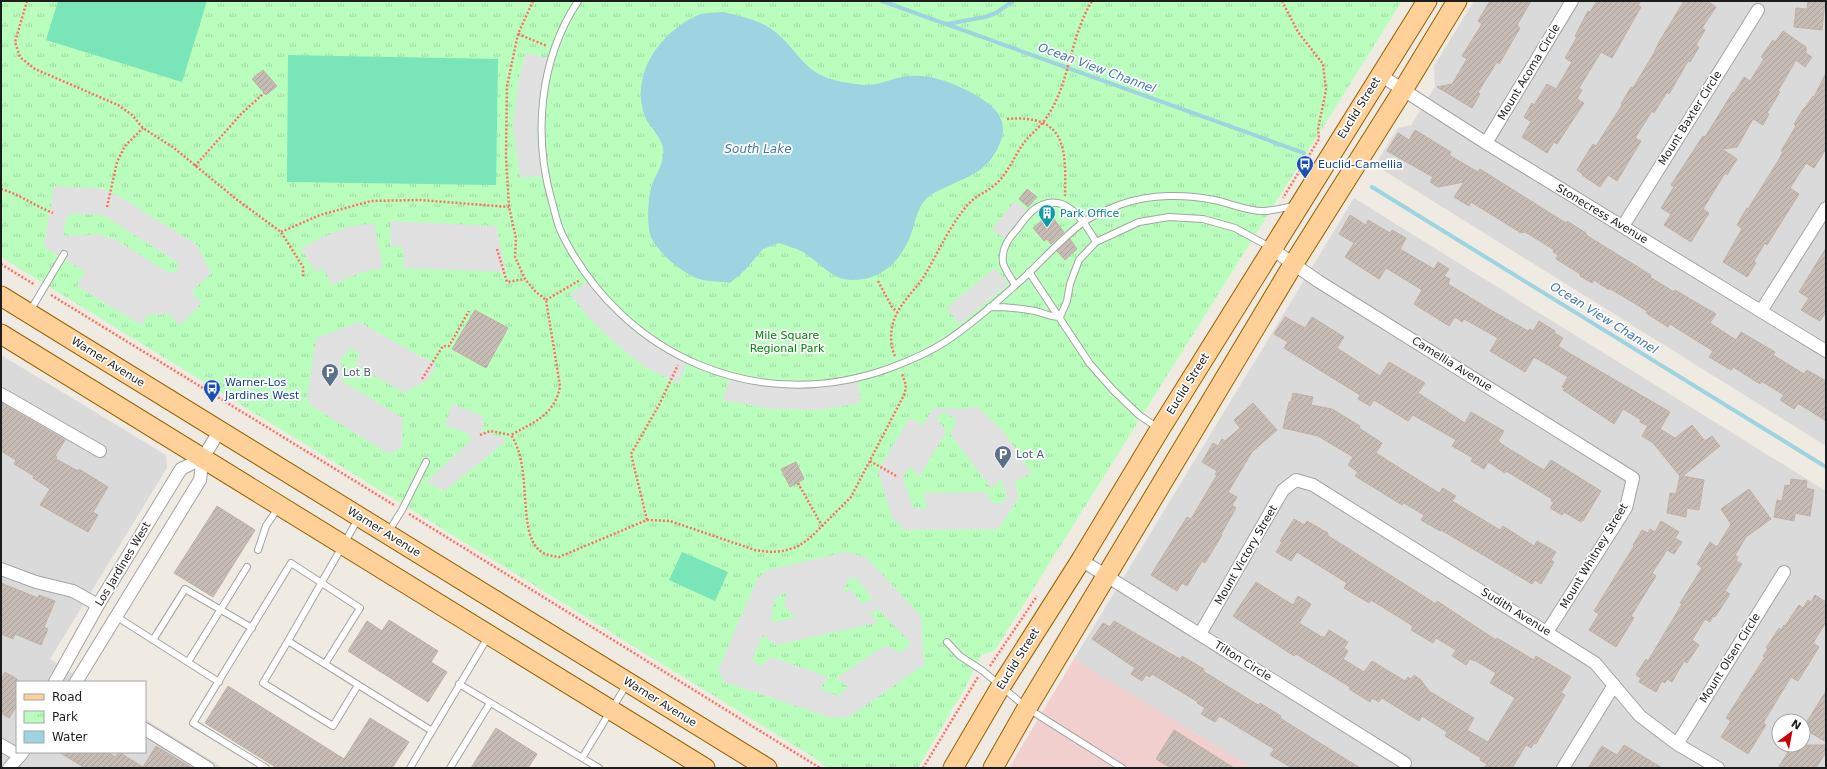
<svg xmlns="http://www.w3.org/2000/svg" width="1827" height="769" font-family="'DejaVu Sans',sans-serif">
  <style>
    .residential { fill: #dbdada; fill-rule: evenodd }
    .commercial { fill: #f2d0cf }
    .park { fill: url(#park-tufts) }
    .pitch { fill: #79e5b9 }
    .parking { fill: #e1e1e1; fill-rule: evenodd }
    .water { fill: #9ed3e1 }
    .lines { fill: none; stroke-linecap: round; stroke-linejoin: round }
    .stream { stroke: #9ed3e1; stroke-width: 4 }
    .building { fill: url(#building-hatch); stroke: #c2b0a3 }
    .service-casing { stroke: #a4a4a4; stroke-width: 8 }
    .minor-casing { stroke: #a4a4a4; stroke-width: 14 }
    .primary-casing { stroke: #966100; stroke-width: 21 }
    .path { stroke: #ff7063; stroke-width: 2.5; stroke-dasharray: 2 2; stroke-linecap: butt }
    .service { stroke: #fff; stroke-width: 6 }
    .minor { stroke: #fff; stroke-width: 12 }
    .primary { stroke: #ffd097; stroke-width: 19 }
    .labels { text-anchor: middle; dominant-baseline: central; stroke-width: 3.5; stroke-linejoin: round; paint-order: stroke }
    .street-label { font-size: 11px; fill: #1d1d1d; stroke: #fff }
    .transit-label { font-size: 11px; fill: #164399; stroke: #fff; text-anchor: start }
    .culture-label { font-size: 11px; fill: #0d838f; stroke: #fff; text-anchor: start }
    .park-label { font-size: 11px; fill: #02840a; stroke: #fff }
    .service-label { font-size: 11px; fill: #4e5e75; stroke: #fff; text-anchor: start }
    .water-label { font-size: 12px; font-style: italic; fill: #4079ac; stroke: #fff }
  </style>
  <defs>
    <pattern id="park-tufts" width="24" height="20" patternUnits="userSpaceOnUse"><rect width="24" height="20" fill="#bafebe"/><path d="M3 7l-1-3M5 7V3M7 7l1-3M15 17l-1-3M17 17v-4M19 17l1-3" fill="none" stroke="#9fd9a3"/></pattern>
    <pattern id="building-hatch" width="6" height="6" patternUnits="userSpaceOnUse"><rect width="6" height="6" fill="#c7bcb5"/><path d="M-1 1l2-2M0 6l6-6M5 7l2-2" fill="none" stroke="#aaa19b"/></pattern>
  </defs>
  <rect width="100%" height="100%" fill="#efeae2"/>
  <path class="residential" d="M1474 1H1826V446L1375 165 1398 128 1411 125 1435 87 1434 66Z
    M1354 198 1826 491V768H1252L1074 659ZM1779 721H1803V745H1779Z
    M1 355 166 455 167 468 50 659 86 682H17V752H145V719L223 768H1Z"/>
  <path class="commercial" d="M1074 659 1252 768H1009Z"/>
  <path class="park" d="M1 1H1402L995 650 981 655 965 688 918 768H828L810 755 1 257Z"/>
  <path class="pitch" d="M58 1H207L182 82 46 40Z
    M288 55 498 59 496 185 287 182Z
    M682 552 728 572 715 601 669 580Z"/>
  <path class="parking" d="M526 53 548 58 539 97 537 130 541 176 520 178 513 128 518 83Z
    M54 186 100 188 117 195 197 245 211 273 191 292 202 303 180 325 169 314 148 315 141 325 77 286 85 272 44 247ZM74 214 103 215 177 262 179 267 175 272 169 273 116 240 98 234 64 236 63 234 66 219 69 215Z
    M1015 201 1027 211 1004 238 992 229Z
    M390 221 496 226 506 272 404 268 403 247H391Z
    M374 223 383 268 362 272 332 285 323 268 316 272 301 249 320 238 347 227Z
    M995 268 1008 284 960 324 946 308Z
    M587 282 609 308 636 333 664 352 687 364 678 384 642 365 616 344 589 318 570 294Z
    M359 322 436 365 428 380 404 393 355 364 360 354 350 348 341 359 342 381 403 418 402 447 389 454 310 405 307 397 316 338Z
    M729 379 768 386 823 387 858 382 861 403 819 410 771 409 723 400Z
    M452 404 484 416 482 431 504 438V443L444 491 426 482 471 440 469 434 445 425Z
    M977 406 1004 432 1032 474 1015 481 1019 498 998 529 905 530 892 518 878 471 909 418 923 425 933 408 962 409ZM944 412 957 420 950 434 992 489 1001 479 1007 497 1002 503H992L986 492 923 493 927 508H913L903 477 910 466 919 477 946 432 936 417Z
    M844 552 866 557 921 616 924 665 849 717 831 718 724 682 718 670 757 579 768 570ZM856 578 873 599 862 604 851 590 843 592 848 579ZM787 593 784 605 795 618 772 622V607L779 595ZM878 609 911 643 900 653 886 645 836 678 848 687 838 696 820 689 828 677 771 657 761 666 752 660 763 635 775 645 877 623 870 613Z"/>
  <path class="water" d="M723 12C740 16 760 20 774 31 799 50 802 73 838 81 848 83 861 85 870 85 883 84 895 77 908 76 930 74 952 82 972 93 982 99 993 105 999 115 1004 124 1004 134 1000 143 988 173 968 176 942 189 938 191 932 193 928 197 917 207 916 220 911 234 904 254 889 273 868 278 834 286 828 268 803 252 796 248 787 246 779 243L763 249 745 270 730 283C719 281 703 282 694 277 678 269 661 255 652 239 646 228 648 200 651 188 655 174 665 165 663 148 661 136 648 126 644 114 631 73 660 33 696 16 703 12 715 13 723 12Z"/>
  <g class="lines">
    <path class="stream" d="M882 1 1304 153
      M947 24 985 17 996 13 1013 1
      M1372 187 1826 467"/>
  </g>
  <path class="building" d="M1490 1H1531L1517 25 1520 28 1499 64 1497 62 1478 92 1480 94 1472 108 1437 87 1452 84 1467 59 1462 56 1482 24 1478 21Z
    M1597 1H1641L1638 5 1641 7 1612 58 1601 52 1579 88 1582 90 1577 99 1584 103 1557 144 1554 142 1547 153 1522 137 1531 122 1524 117 1532 103 1534 105 1547 84 1556 89 1572 62 1565 58 1577 37 1575 36 1588 11 1590 12Z
    M1684 1H1707L1716 7 1702 28 1705 30 1696 45 1699 47 1690 62 1688 61 1669 94 1667 92 1654 113 1652 111 1635 138 1641 141 1617 181 1608 175 1600 187 1582 175 1583 174 1577 170 1593 144 1596 146 1622 105 1621 104 1631 87 1633 88 1654 53 1659 42Z
    M1808 1H1825L1822 30 1794 27 1796 8 1807 9Z
    M1783 31 1806 47V53L1812 57 1805 67 1796 60 1778 91 1780 92 1767 113 1769 114 1763 125 1753 119 1737 147 1722 149 1737 159 1727 175 1725 173 1703 209 1709 213 1691 242 1664 225 1671 214 1661 208 1674 187 1671 185 1703 136 1705 137 1733 92 1734 93 1744 77 1750 81 1764 59 1761 57 1773 40 1775 42Z
    M263 70 277 86 266 95 252 79Z
    M1826 73V149L1814 168 1806 163 1790 188 1799 194 1767 245 1765 243 1754 261 1756 263 1747 277 1723 262 1742 229 1737 225 1747 208 1748 209 1778 161 1783 152 1781 151 1796 126 1794 124 1804 108H1805L1813 96 1814 97Z
    M1415 130 1451 152 1449 155 1478 172 1480 169 1566 223 1567 221 1586 233V235L1651 275 1650 277 1674 292 1675 290 1716 314 1710 323 1736 340 1741 332 1775 352 1773 355 1804 374 1807 370 1826 381V421L1799 404H1798L1794 409 1780 400 1784 395 1761 381 1760 384 1733 367 1731 370 1709 357 1713 351 1670 324 1668 327 1646 313 1647 311 1609 288V290L1594 280 1592 283 1580 276V274L1556 259 1558 255 1553 252 1554 250 1551 248 1525 232 1521 233 1471 202 1469 206 1454 197 1464 182 1438 187 1430 182 1433 177 1387 151 1398 133 1409 140Z
    M1027 189 1037 197 1028 207 1019 199Z
    M1050 214 1064 232 1051 244 1047 239 1044 241 1033 228Z
    M1350 215 1366 225 1368 220 1390 233 1392 230 1406 238 1400 249 1434 269 1438 262 1449 269 1444 276 1450 279 1448 284 1489 309 1528 331 1530 329 1533 331 1539 321 1555 331 1554 333 1563 338 1558 346 1569 353 1670 412 1660 429 1675 438 1692 425 1705 441 1712 436 1720 446 1683 476 1704 480 1699 510 1687 508 1686 517 1667 513 1670 493 1676 494 1680 476 1653 443 1642 436 1648 426 1640 422 1641 420 1623 409 1614 424 1563 390 1565 389 1562 387 1568 377 1534 357 1525 372 1490 351 1498 338 1464 319 1462 322 1455 317 1449 326 1414 304 1422 290 1386 268 1379 279 1345 257 1354 243 1339 234Z
    M1070 239 1077 249 1065 260 1057 251Z
    M1826 248V312L1820 321 1801 310 1809 298 1799 292Z
    M475 310 508 328 486 368 452 349Z
    M1285 317 1305 328 1312 317 1344 337 1337 348 1380 376 1389 362 1425 383 1418 393 1465 423 1471 412 1504 431 1498 441 1506 447 1544 470 1551 460 1601 491 1583 521 1582 520 1581 522 1564 512 1562 515 1550 508 1554 502 1551 501 1552 499 1506 471 1505 473 1488 462 1484 469 1471 461 1473 458 1452 446 1456 440 1413 415 1408 421 1374 400 1370 406 1358 399 1360 395 1284 348 1288 342 1274 334Z
    M1293 393 1313 397 1311 405 1332 409 1360 426 1359 428 1382 443 1376 453 1439 493 1443 488 1456 496 1452 501 1500 530 1503 526 1534 546 1537 541 1556 552 1551 560 1554 562 1541 584 1535 580 1532 584 1441 530 1440 531 1421 520 1424 515 1404 503 1402 505 1355 476 1358 472 1348 465 1353 457 1318 436 1283 428 1289 402H1291Z
    M1 403 65 440 55 456 57 457 56 459 78 471 79 469 108 487 93 512 98 515 88 532 40 505 50 489 33 478 34 476 14 464 16 460 1 451Z
    M1253 403 1277 430 1252 452 1228 492 1237 497 1232 505 1236 508 1221 534 1222 535 1205 563 1202 561 1187 586 1182 583 1177 591 1151 575 1187 517 1191 519 1217 475 1215 474 1217 471 1202 462 1213 443 1218 446 1222 439 1225 441 1240 428 1234 420Z
    M796 462 804 479 790 487 781 469Z
    M1791 479 1807 481 1806 488 1814 490 1810 516 1795 513 1794 521 1774 517 1777 500 1782 501 1785 485 1790 486Z
    M1749 489 1771 519 1746 537 1735 555 1738 557 1736 561 1742 564 1725 591 1730 594 1715 617 1713 616 1710 622 1705 619 1692 640 1699 645 1687 663 1684 661 1672 682 1667 679 1665 683 1662 681 1656 692 1639 682 1641 678 1636 675 1646 659 1648 661 1682 604 1680 603 1702 568 1697 564 1710 542 1717 547 1731 524 1721 509Z
    M217 506 255 530 213 597 174 573Z
    M1294 519 1304 525 1307 521 1328 533 1327 535 1436 604 1437 601 1496 640 1497 638 1534 660 1536 656 1571 677 1561 693 1565 695 1536 744 1534 743 1531 748 1526 745 1512 768H1484L1487 764 1480 760 1481 758 1445 736 1447 732 1422 716 1419 721 1382 698 1379 702 1372 698 1370 702 1349 689 1350 687 1296 654 1294 656 1233 616 1256 582 1293 605 1298 596 1311 604 1299 623 1322 637H1325L1329 630 1348 642 1344 648 1348 651 1343 659 1364 672 1372 661 1405 681 1408 677 1411 679 1414 675 1421 680 1429 691 1474 718 1467 730 1488 742 1515 698 1490 683 1496 673 1474 660V661L1470 659 1466 665 1452 656 1456 650 1436 638 1433 643 1411 630 1413 626 1371 600 1369 603 1344 588 1347 583 1297 552 1291 561 1276 552 1282 542 1280 541Z
    M1661 521 1679 532 1675 538 1682 542 1674 554 1667 550 1652 573 1656 576 1631 616 1634 618 1616 647 1589 630 1599 614 1594 611 1634 546 1633 545 1642 530 1648 533 1650 529 1655 532Z
    M1 583 38 598 39 595 55 601 44 627 48 629 41 645 15 634 13 639 1 634Z
    M1815 595 1826 602V622L1813 643 1819 647 1798 681 1791 677 1763 723 1766 725 1748 754 1721 737 1731 721 1726 718 1765 657 1763 656 1768 649 1766 648 1779 628 1781 630 1784 625 1785 626 1799 605 1803 608 1808 600 1811 602Z
    M389 620 438 651 431 662 447 672 428 702 348 651 367 621 382 631Z
    M1114 621 1180 659 1182 656 1204 669 1203 671 1258 705 1260 703 1281 716 1280 718 1360 768H1292L1270 755 1274 749 1223 718 1219 716 1215 722 1201 714 1205 708 1197 703 1198 702 1152 674 1150 677 1146 675 1142 681 1131 674 1135 668 1092 639 1103 623 1110 627Z
    M5 672 17 679V706L9 718 1 713V679Z
    M228 686 344 759 370 718 409 742 392 768H277L205 723Z
    M1826 691V742L1803 728Z
    M496 728 537 754 528 768H471Z
    M1174 730 1234 768H1171L1156 759Z
    M1624 745 1641 755 1662 768H1588L1602 746 1617 755Z
    M1796 745H1826V752L1816 768H1778L1788 752 1791 754Z
    M156 746 192 768H85L59 752H108L115 757 119 752 143 767Z"/>
  <g class="lines">
    <g class="service-casing">
      <path id="service" d="M578 1C539 60 533 136 552 202 555 212 557 224 562 234 623 357 759 416 890 368 909 361 928 353 945 342 975 322 1004 296 1030 272 1047 255 1063 238 1082 223 1093 215 1109 209 1122 204 1151 194 1185 194 1214 200 1230 203 1246 211 1263 211 1273 211 1285 207 1295 206
        M1029 272 1090 364 1114 391 1139 415 1158 428
        M1015 285C1012 279 1005 270 1003 263 1001 248 1009 238 1018 228 1022 222 1027 216 1032 211 1062 188 1082 217 1096 242
        M990 307C1005 307 1020 308 1035 311 1044 313 1050 317 1060 317L1067 301 1070 284 1079 260 1096 242 1139 222 1169 217 1203 219 1235 228 1270 247
        M30 311 64 254
        M358 519 288 641 432 731
        M389 531 402 510 426 462
        M258 550 266 526 278 508
        M117 617 219 682
        M153 640 185 589 252 628
        M288 641 263 683 333 726 358 685
        M947 642 960 656 983 671 1027 708 1122 768
        M188 662 247 567
        M459 684 599 768
        M582 758 627 684
        M266 768 193 723 291 563 360 608 325 664
        M410 768 488 637
        M450 768 490 703"/>
    </g>
    <g class="minor-casing">
      <path id="minor" d="M1380 75 1486 143 1826 351
        M1486 143 1572 1
        M1623 226 1758 10
        M1272 249 1318 281 1633 478 1626 508 1547 632
        M1761 311 1826 208
        M1 394 100 451
        M1081 560 1405 763
        M1 569 36 582 73 591 98 605
        M1200 634 1283 490 1296 480 1313 485 1595 663 1640 716 1677 744 1718 768
        M55 682 98 605 181 469 203 458
        M76 682 200 480 203 458 220 430
        M145 729 208 768
        M1677 744 1784 572
        M1 745 20 756
        M9 768 23 752
        M1563 768 1614 685"/>
    </g>
    <g class="primary-casing">
      <path id="primary" d="M1 296 767 768
        M1 334 705 768
        M953 768 1001 686 1081 560 1160 429 1427 1
        M993 768 1027 708 1294 263 1403 90 1457 1"/>
    </g>
    <path class="path" d="M27 1 15 42 20 57 35 69 118 105 132 115 143 128 174 148 236 199 281 232 303 267V278
      M533 1 518 34 507 86 506 157 509 207 516 238 515 257 525 279 535 291 546 300 560 386C555 415 534 422 511 435 533 467 517 530 539 550 545 555 552 556 559 557L647 520 670 521 755 550 770 552 783 551 797 547 810 538 851 497 905 393 906 385 902 374
      M1282 1 1298 32 1323 64 1326 90 1318 129 1319 139 1283 198
      M518 34 547 46
      M1007 119C1067 114 1066 149 1065 196
      M195 166 241 114 264 93
      M1 189C21 195 35 206 53 213
      M107 207 117 162 125 146 143 128
      M281 232 320 215 371 201 420 200 509 207
      M497 249 507 282 525 279
      M1 264 35 285
      M878 281 892 307 897 312
      M51 295 394 505
      M546 300 580 280
      M895 356C890 346 890 331 894 320 899 305 913 292 923 278 937 255 948 229 965 208 975 195 986 193 996 184 1010 171 1015 153 1027 139 1032 133 1039 128 1044 121 1070 87 1069 38 1092 1
      M422 379 443 346H449L469 311
      M480 435 490 431 511 435
      M870 461 898 477
      M798 483 822 526
      M409 514 820 768
      M647 520 631 454 659 405 678 365
      M990 666 1037 596
      M923 768 978 677"/>
    <use href="#service" class="service"/>
    <use href="#minor" class="minor"/>
    <use href="#primary" class="primary"/>
  </g>
  <defs>
    <g id="bus-pin" transform="scale(0.9)"><path d="M0 17L-7.5 6A9.5 9.5 0 1 1 7.5 6Z" fill="#1a4fb4" stroke="#fff"/><path d="M-5-6H5V4H4V6H2V4H-2V6H-4V4H-5ZM-3.5-4V0h7V-4ZM-3.5 1.2v1.5H-2V1.2ZM2 1.2v1.5H3.5V1.2Z" fill="#fff"/></g>
    <g id="building-pin" transform="scale(0.9)"><path d="M0 17L-7.5 6A9.5 9.5 0 1 1 7.5 6Z" fill="#0f9aa8" stroke="#fff"/><path d="M-4-6H4V6H1V3H-1V6H-4ZM-2.5-4.3h1.7v1.8h-1.7ZM.8-4.3h1.7v1.8H.8ZM-2.5-1h1.7V.8h-1.7ZM.8-1h1.7V.8H.8Z" fill="#fff"/></g>
    <g id="parking-pin" transform="scale(0.9)"><path d="M0 17L-7.5 6A9.5 9.5 0 1 1 7.5 6Z" fill="#5c6f8a" stroke="#fff"/><path d="M-3.5-5.5H1a3.5 3.5 0 0 1 0 7H-1V5.5H-3.5ZM-1-3.4V-.6H.8a1.4 1.4 0 0 0 0-2.8Z" fill="#fff"/></g>
  </defs>
  <g fill-rule="evenodd">
    <use href="#bus-pin" x="1305" y="164"/>
    <use href="#building-pin" x="1047" y="213"/>
    <use href="#parking-pin" x="330" y="372"/>
    <use href="#bus-pin" x="212" y="388"/>
    <use href="#parking-pin" x="1003" y="454"/>
  </g>
  <g class="labels">
    <g class="street-label">
      <text transform="translate(1529 72) rotate(-59)">Mount Acoma Circle</text>
      <text transform="translate(1359 108) rotate(-58)">Euclid Street</text>
      <text transform="translate(1690 118) rotate(-58)">Mount Baxter Circle</text>
      <text transform="translate(1602 214) rotate(31)">Stonecress Avenue</text>
      <text transform="translate(108 362) rotate(32)">Warner Avenue</text>
      <text transform="translate(1452 364) rotate(32)">Camellia Avenue</text>
      <text transform="translate(1188 384) rotate(-58)">Euclid Street</text>
      <text transform="translate(384 532) rotate(32)">Warner Avenue</text>
      <text transform="translate(1246 555) rotate(-60)">Mount Victory Street</text>
      <text transform="translate(1594 556) rotate(-59)">Mount Whitney Street</text>
      <text transform="translate(123 564) rotate(-59)">Los Jardines West</text>
      <text transform="translate(1516 612) rotate(32)">Sudith Avenue</text>
      <text transform="translate(1730 658) rotate(-58)">Mount Olsen Circle</text>
      <text transform="translate(1018 659) rotate(-58)">Euclid Street</text>
      <text transform="translate(1243 661) rotate(32)">Tilton Circle</text>
      <text transform="translate(660 702) rotate(32)">Warner Avenue</text>
    </g>
    <g class="transit-label">
      <text x="1318" y="164">Euclid-Camellia</text>
      <text x="225" y="382">Warner-Los<tspan x="225" dy="13">Jardines West</tspan></text>
    </g>
    <g class="culture-label">
      <text x="1060" y="213">Park Office</text>
    </g>
    <g class="park-label">
      <text x="787" y="335">Mile Square<tspan x="787" dy="13">Regional Park</tspan></text>
    </g>
    <g class="service-label">
      <text x="343" y="372">Lot B</text>
      <text x="1016" y="454">Lot A</text>
    </g>
    <g class="water-label">
      <text transform="translate(1097 68) rotate(20)">Ocean View Channel</text>
      <text x="758" y="149">South Lake</text>
      <text transform="translate(1604 318) rotate(32)">Ocean View Channel</text>
    </g>
  </g>
  <rect width="1827" height="769" fill="none" stroke="#1d1d1d" stroke-width="4"/>
  <rect x="16" y="681" width="130" height="72" fill="#ffffff" stroke="#a5a5a5"/>
  <rect x="24" y="694" width="20" height="6" fill="#ffd097" stroke="#a5a5a5"/>
  <text x="52" y="701" font-size="12" fill="#1d1d1d">Road</text>
  <rect x="24" y="711" width="20" height="12" fill="url(#park-tufts)" stroke="#a5a5a5"/>
  <text x="52" y="721" font-size="12" fill="#1d1d1d">Park</text>
  <rect x="24" y="731" width="20" height="12" fill="#9ed3e1" stroke="#a5a5a5"/>
  <text x="52" y="741" font-size="12" fill="#1d1d1d">Water</text>
  <g transform="translate(1791 733) rotate(32)"><circle r="19" fill="#ffffff" stroke="#a5a5a5"/>
  <path d="M0-3L7 15L0 10L-7 15Z" fill="#ca0005"/>
  <text y="-6" font-size="11" font-weight="bold" text-anchor="middle" fill="#1d1d1d">N</text>
  </g>
</svg>
